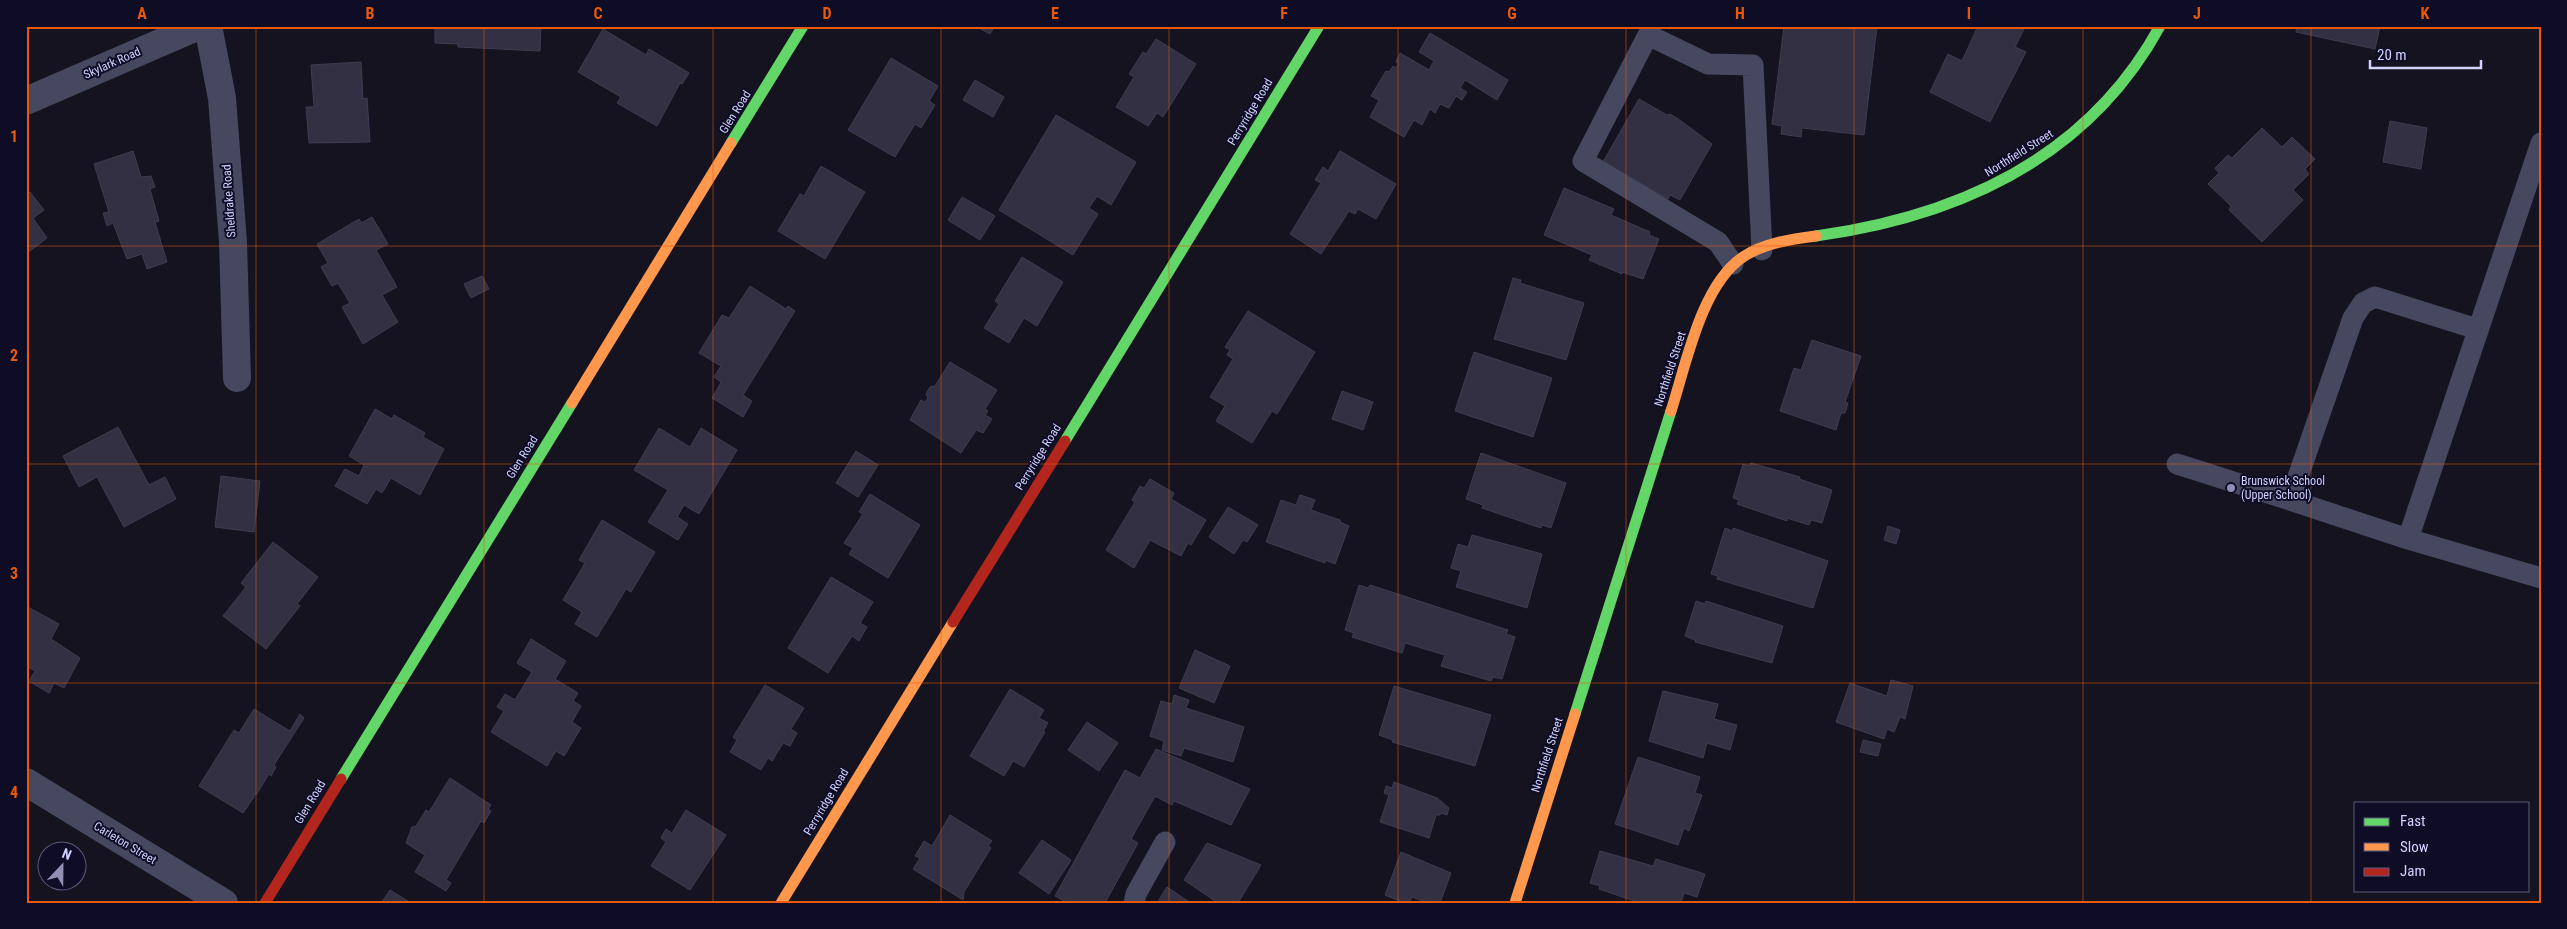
<svg xmlns="http://www.w3.org/2000/svg" width="2567" height="929" font-family="'Roboto Condensed',sans-serif">
  <style>
    .building { fill: #323042; stroke: #3f3c54 }
    .lines { fill: none; stroke-linecap: round; stroke-linejoin: round }
    .lane { stroke: #464860; stroke-width: 21 }
    .street { stroke: #464860; stroke-width: 28 }
    .fast { stroke: #63d668; stroke-width: 11 }
    .slow { stroke: #ff974d; stroke-width: 11 }
    .jam { stroke: #b3261e; stroke-width: 11 }
    .grid { fill: none; stroke: #e8590c; stroke-width: 1; stroke-opacity: 0.55 }
    .poi-dot { fill: #908eb1; stroke: #0f0d25; stroke-width: 2 }
    .labels { text-anchor: middle; dominant-baseline: central; stroke-width: 4; stroke-linejoin: round; paint-order: stroke }
    .street-label { font-size: 12px; fill: #d2d1ff; stroke: #0f0d25 }
    .poi-label { font-size: 12px; fill: #d2d1ff; stroke: #0f0d25; text-anchor: start }
    .neatline { fill: none; stroke: #e8590c; stroke-width: 2 }
    .grid-label { font-size: 16px; text-anchor: middle; font-weight: bold; fill: #e8590c }
  </style>
  <rect width="100%" height="100%" fill="#14131f"/>
  <path class="building" d="M435 26H541L540 51 458 47V44L435 43Z
    M975 26H995L990 34Z
    M1784 26H1877L1864 135 1802 128 1801 137 1781 134 1782 126 1772 124Z
    M1978 26H2018L2024 29 2015 47 2026 52 1990 122 1930 92 1948 54 1962 61Z
    M2297 26H2380L2375 49 2296 32Z
    M603 29 646 55 649 49 689 73 682 84 680 83 657 126 617 103 621 97 578 72Z
    M1430 33 1508 80 1497 100 1465 80 1460 88 1467 92 1462 100 1456 96 1449 108 1440 104 1435 113 1430 109 1422 125 1414 120 1404 137 1370 117 1379 100 1371 96 1386 71 1389 72 1393 66 1395 68 1399 63 1396 62 1400 53 1429 70 1434 61 1419 52Z
    M1156 39 1196 64 1163 117 1157 113 1148 126 1116 107 1134 77 1129 74 1143 52 1146 54Z
    M891 58 938 86 929 101 935 105 921 128 915 124 895 157 848 130Z
    M361 62 363 99 367 98 370 142 309 143 306 107H314L311 65Z
    M975 80 1004 97 993 117 963 100Z
    M1639 99 1667 115 1670 114 1677 118 1712 144 1680 200 1670 195 1668 199 1603 162Z
    M1056 115 1136 162 1111 205 1097 196 1089 208 1098 214 1073 255 999 210Z
    M2390 121 2427 128 2421 169 2383 162Z
    M2262 128 2282 147 2292 137 2315 159 2305 169 2309 174 2293 190 2303 200 2262 242 2229 210 2231 206 2208 184 2219 173 2215 168 2228 155 2232 158Z
    M133 151 141 177 151 176 155 187 150 189 159 221 155 222 167 262 147 269 142 254 127 259 113 223 107 226 103 213 109 212 94 164Z
    M1340 151 1396 184 1376 219 1358 209 1355 214 1349 211 1321 254 1290 234 1321 183 1315 180 1323 167 1328 171Z
    M821 166 865 192 825 259 778 231 800 194 804 196Z
    M1564 188 1614 209 1611 215 1650 232 1649 235 1659 239 1643 279 1622 272V274L1589 260 1592 255 1544 235Z
    M30 192 44 210 33 218 47 238 26 254V195Z
    M962 197 995 216 980 240 948 220Z
    M372 217 388 244 376 250 397 287 382 295 398 322 363 344 342 307 350 303 338 283 332 286 321 267 328 263 317 244 359 219 361 223Z
    M1022 257 1063 282 1037 326 1024 318 1009 343 984 328 999 304 995 301Z
    M482 276 489 289 471 298 464 284Z
    M1513 278 1521 280 1520 283 1584 303 1566 360 1494 339Z
    M750 286 786 309 788 306 795 311 743 395 752 401 743 417 712 398 721 382 714 377 721 366 699 353 722 315 729 318Z
    M1248 311 1315 352 1277 414 1272 411 1252 443 1216 421 1225 406 1210 397 1233 359 1227 355 1230 350 1225 347Z
    M1812 340 1861 356 1845 402 1848 403 1845 413H1841L1836 430 1780 411 1794 368 1801 370Z
    M1474 352 1552 378 1533 437 1455 411Z
    M950 362 997 390 985 409 988 411 985 415 992 419 983 433 976 430 961 453 910 420 921 400 925 402 928 398 926 394 930 387 935 386Z
    M1342 391 1373 402 1363 430 1332 419Z
    M375 409 392 419 394 415 425 433 423 437 444 449 420 495 391 478 382 493 376 489 367 504 335 486 345 469 359 476 364 465 349 456Z
    M118 427 149 485 165 477 176 499 124 527 97 477 79 487 63 456Z
    M659 428 690 447 701 428 737 450 699 514 684 505 677 517 688 524 678 540 648 522 668 490 634 470Z
    M856 451 878 465 858 497 836 483Z
    M1481 453 1566 483 1551 528 1542 525 1541 528 1482 508 1483 505 1466 499Z
    M1751 463 1800 477 1799 479 1832 490 1822 523 1811 520 1809 525 1787 518V521L1737 504 1739 500 1733 498 1743 464 1749 466Z
    M221 476 260 481 254 532 215 527Z
    M1150 479 1174 493 1171 499 1206 520 1191 545 1188 543 1181 556 1150 540 1134 568 1106 550 1135 502 1132 500 1140 486 1144 488Z
    M870 494 920 525 888 578 849 554 853 548 844 543 863 514 859 512Z
    M1300 495 1315 500 1311 510 1340 520V522L1349 526 1335 564 1325 560V563L1266 542 1281 500 1296 505Z
    M1228 507 1258 525 1247 542 1243 540 1234 554 1209 537Z
    M602 520 655 552 631 592 626 589 597 637 575 624 582 612 563 600 585 563 579 560Z
    M1888 526 1900 530 1896 544 1884 540Z
    M1725 528 1733 531V528L1828 561 1813 608 1717 579 1718 576 1711 574Z
    M1472 535 1542 554 1527 608 1456 587 1461 571 1451 568 1458 544 1468 547Z
    M273 542 318 577 297 604 300 606 266 649 223 616 246 587 241 583Z
    M831 577 873 602 860 623 867 627 859 641 852 636 828 673 788 648Z
    M1359 585 1368 588 1370 585 1508 630 1506 634 1515 637 1502 679 1493 677 1491 681 1441 666 1445 655 1405 643 1402 653 1352 637 1354 633 1345 630Z
    M1696 601 1705 604 1706 601 1783 626 1772 663 1695 642V640L1685 636Z
    M26 606 59 624 51 639 80 658 64 688 54 683 49 693 29 681 35 671 26 666Z
    M531 639 566 661 555 679 578 693 573 701 581 706 572 722 581 728 564 756 556 751 547 766 491 732 504 711 497 707 505 694 515 700 532 672 517 663Z
    M1195 650 1230 666 1214 703 1179 688Z
    M1891 680 1913 686 1905 719 1900 717 1894 732 1887 729 1884 739 1836 722 1850 683 1887 696Z
    M765 685 804 708 791 729 797 733 790 746 783 743 772 761 768 758 761 770 730 752 737 740 733 737Z
    M1394 686 1491 715 1475 766 1392 742 1393 740 1379 735Z
    M1010 689 1044 710 1039 718 1048 723 1043 731 1045 732 1024 767 1013 761 1004 776 970 756Z
    M1663 691 1718 704 1714 719 1737 725 1730 750 1707 743 1703 758 1649 741Z
    M1174 695 1189 700 1186 708 1244 727 1233 762 1184 748 1181 756 1162 750 1164 741 1150 736 1161 701 1172 704Z
    M254 709 290 731 300 714 304 718 274 765 276 767 271 776 269 774 256 795 254 793V797L243 813 199 786 234 730 239 733Z
    M1087 722 1118 743 1099 771 1068 750Z
    M1863 740 1881 744 1878 756 1860 752Z
    M1156 749 1250 789 1231 825 1174 801 1172 805 1155 796 1131 839 1138 843 1105 903H1068L1055 896 1125 770 1140 778Z
    M1638 757 1700 777 1695 793 1702 795 1689 831 1684 828 1678 845 1615 824Z
    M450 778 491 805 488 809 491 811 484 823 481 821 446 880 451 883 446 891 415 872 425 855 406 843 412 827 416 826 426 810 429 812Z
    M1394 782 1437 798 1449 808 1447 815 1441 813 1440 815H1436L1429 838 1380 822 1389 795 1384 793 1386 786 1392 788Z
    M686 810 726 835 690 890 651 866 666 842 661 838 666 829 672 833Z
    M950 815 992 841 988 846 991 848 964 892 963 900 913 869 920 858 915 856 924 841 932 846Z
    M1042 840 1071 860 1049 894 1019 873Z
    M1207 843 1261 865 1238 903H1218L1184 880Z
    M1600 851 1653 866 1656 859 1705 874 1697 897 1684 893 1681 903H1640L1599 889 1600 886 1590 883Z
    M1401 852 1451 873 1440 903 1431 901 1428 903 1412 897 1409 903H1405L1385 895Z
    M1167 887 1191 903H1157Z
    M390 890 411 903H381Z"/>
  <g class="lines">
    <path class="lane" d="M2541 143 2408 539 2541 578
      M1733 264 1718 242 1583 161 1648 35 1708 64 1753 65 1762 250
      M2177 464 2290 500 2353 318 2363 303 2375 297 2477 329
      M2290 500 2408 539
      M1134 903 1136 894 1165 842"/>
    <path class="street" d="M208 26 222 98 233 242 237 378
      M26 101 199 26
      M26 782 224 903"/>
    <path class="fast" d="M731 143 803 26
      M1816 236C1960 216 2088 158 2160 26
      M1065 441 1319 26
      M1575 714 1671 411
      M341 779 572 403"/>
    <path class="slow" d="M572 403 731 143
      M1671 411C1686 365 1701 285 1743 257 1764 243 1792 239 1816 236
      M781 903 953 622
      M1515 903 1575 714"/>
    <path class="jam" d="M953 622 1065 441
      M265 903 341 779"/>
  </g>
  <path class="grid" d="M256 26V903M484 26V903M713 26V903M941 26V903M1169 26V903M1398 26V903M1626 26V903M1854 26V903M2083 26V903M2311 26V903M26 246H2541M26 464H2541M26 683H2541"/>
  <circle class="poi-dot" cx="2231" cy="488" r="5"/>
  <g class="labels">
    <g class="street-label">
      <text transform="translate(112 63) rotate(-24)">Skylark Road</text>
      <text transform="translate(735 112) rotate(-58)">Glen Road</text>
      <text transform="translate(1250 112) rotate(-59)">Perryridge Road</text>
      <text transform="translate(2019 153) rotate(-32)">Northfield Street</text>
      <text transform="translate(229 201) rotate(-94)">Sheldrake Road</text>
      <text transform="translate(1670 369) rotate(-72)">Northfield Street</text>
      <text transform="translate(522 457) rotate(-58)">Glen Road</text>
      <text transform="translate(1038 457) rotate(-58)">Perryridge Road</text>
      <text transform="translate(1547 755) rotate(-72)">Northfield Street</text>
      <text transform="translate(310 802) rotate(-59)">Glen Road</text>
      <text transform="translate(826 802) rotate(-59)">Perryridge Road</text>
      <text transform="translate(125 843) rotate(31)">Carleton Street</text>
    </g>
    <g class="poi-label">
      <text x="2241" y="481">Brunswick School<tspan x="2241" dy="14">(Upper School)</tspan></text>
    </g>
  </g>
  <rect width="2567" height="929" fill="none" stroke="#0f0d25" stroke-width="55"/>
  <rect x="2354" y="802" width="175" height="90" fill="#0f0d25" stroke="#5d5b7c"/>
  <rect x="2364" y="818" width="25" height="8" fill="#63d668" stroke="#5d5b7c"/>
  <text x="2400" y="826" font-size="15" fill="#d2d1ff">Fast</text>
  <rect x="2364" y="843" width="25" height="8" fill="#ff974d" stroke="#5d5b7c"/>
  <text x="2400" y="852" font-size="15" fill="#d2d1ff">Slow</text>
  <rect x="2364" y="868" width="25" height="8" fill="#b3261e" stroke="#5d5b7c"/>
  <text x="2400" y="876" font-size="15" fill="#d2d1ff">Jam</text>
  <g transform="translate(62 866) rotate(22)"><circle r="24" fill="#0f0d25" stroke="#5d5b7c"/>
  <path d="M0-4L9 19L0 12L-9 19Z" fill="#908eb1"/>
  <text y="-8" font-size="14" font-weight="bold" text-anchor="middle" fill="#d2d1ff">N</text>
  </g>
  <path d="M2370 60v8h111v-8" fill="none" stroke="#d2d1ff" stroke-width="2.5"/>
  <text x="2377" y="60" font-size="15" fill="#d2d1ff" stroke="#0f0d25" stroke-width="4" paint-order="stroke">20 m</text>
  <rect x="28" y="28" width="2512" height="874" class="neatline"/>
  <g class="grid-label">
    <text x="142" y="19">A</text>
    <text x="370" y="19">B</text>
    <text x="598" y="19">C</text>
    <text x="827" y="19">D</text>
    <text x="1055" y="19">E</text>
    <text x="1284" y="19">F</text>
    <text x="1512" y="19">G</text>
    <text x="1740" y="19">H</text>
    <text x="1969" y="19">I</text>
    <text x="2197" y="19">J</text>
    <text x="2425" y="19">K</text>
    <text x="14" y="142">1</text>
    <text x="14" y="361">2</text>
    <text x="14" y="579">3</text>
    <text x="14" y="798">4</text>
  </g>
</svg>
